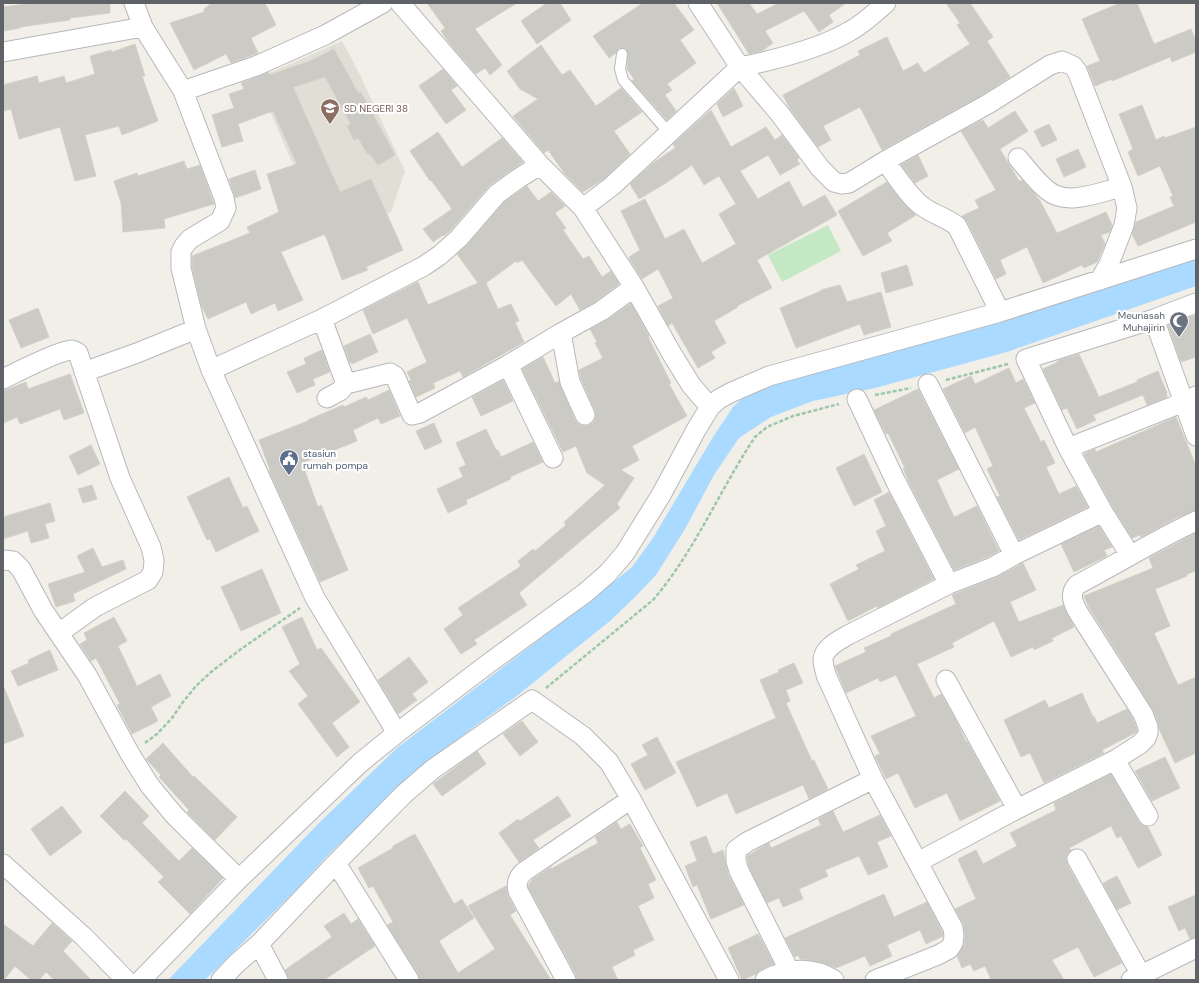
<svg xmlns="http://www.w3.org/2000/svg" width="1199" height="983" font-family="'DM Sans',sans-serif">
  <style>
    .education { fill: #e1ded6 }
    .green { fill: #c5e8c5 }
    .water { fill: #aadaff }
    .building { fill: #cccac5; stroke: #d6d1c6 }
    .lines { fill: none; stroke-linecap: round; stroke-linejoin: round }
    .service-casing { stroke: #b5b8bc; stroke-width: 12 }
    .minor-casing { stroke: #b5b8bc; stroke-width: 21 }
    .path { stroke: #9cc7a9; stroke-width: 2.5; stroke-dasharray: 4 2; stroke-linecap: butt }
    .service { stroke: #fff; stroke-width: 10 }
    .minor { stroke: #fff; stroke-width: 19 }
    .labels { text-anchor: middle; dominant-baseline: central; stroke-width: 4; stroke-linejoin: round; paint-order: stroke }
    .education-label { font-size: 10px; fill: #785e54; stroke: #fff; text-anchor: start }
    .worship-label { font-size: 10px; fill: #5b616d; stroke: #fff; text-anchor: end }
    .service-label { font-size: 10px; fill: #4e5e75; stroke: #fff; text-anchor: start }
  </style>
  <rect width="100%" height="100%" fill="#f1efe8"/>
  <path class="education" d="M342 41 358 71 405 171 391 212 325 238 256 79Z"/>
  <path class="green" d="M828 225 841 251 782 282 768 255Z"/>
  <path class="water" d="M1196 254V286L1007 352 875 388 813 401 771 417 739 438 714 475 685 529 666 559 656 575 634 598 610 621 565 657 518 695 471 729 409 778 328 855 294 892 205 980H168L319 823 397 748 600 593 632 567 653 538 713 437 733 407 752 390Z"/>
  <path class="building" d="M35 3H110V13L70 18V20L20 27V28L4 31 3 7Z
    M212 3H265L276 25 251 38 258 53 231 63 226 54 194 70 170 23 204 12V9Z
    M427 3H517L475 29 502 65 490 75 485 68 476 74 450 44 441 31 445 28Z
    M547 3H560L571 20 537 44 521 21Z
    M643 3H674L694 30 680 40 696 63 667 84 672 90 665 95 676 111 667 120 632 81 634 79 627 69 628 54 626 49 623 48H619L616 53 609 58 593 36Z
    M717 3H749L757 14 779 3H846L829 15 833 22 819 32 804 11 765 31 773 43 762 51 749 54Z
    M946 3H970L993 37 987 41 1010 77 982 95 882 150 860 107 823 126 831 140 818 147 790 109 783 95 860 55 858 51 887 37 903 71 918 63 924 73 970 44 957 25 960 23Z
    M1120 3H1137L1154 44 1191 29 1196 41V52L1172 62 1170 57 1112 81V79L1095 86 1087 66 1100 61 1082 19Z
    M135 44 145 76H142L158 121 122 135 119 126 85 135 96 176 75 181 60 127 19 139 11 109 3 111V85L37 76 39 83 64 76 66 83 95 74 90 56 111 50 112 52Z
    M541 45 562 75 570 70 596 106 621 88 642 112 614 131 630 154 605 178 583 192 565 174 548 150 544 153 513 116 538 99 520 89 507 71Z
    M334 49 358 93 361 92 395 155 378 165 370 154 368 155 358 138 354 140 347 126 351 124 325 77 293 87 340 192 371 179 403 250 366 267 368 270 342 280 325 234 281 252 303 300 278 311 275 303 251 314 246 302 208 319 201 305 192 267V256L250 233 247 227 279 212 267 174 297 164 273 111 238 124 243 141 222 147 212 115 234 108 229 94 244 89 241 83 268 72 270 75 310 61Z
    M443 69 457 86 451 90 466 110 446 124 419 86Z
    M734 88 743 106 723 117 717 104Z
    M1142 105 1156 140 1164 136 1165 138 1196 127V222L1138 246 1132 234 1136 222 1174 206 1170 197 1173 196 1160 166 1138 176 1128 152 1133 149 1119 114Z
    M711 110 731 147 766 127 775 140 782 135 799 158 797 160 800 164 780 175 768 155 740 171 758 199 789 181 803 207 825 195 837 215 757 260 772 288 737 306 738 307 714 321 726 343 711 352 715 358 698 368 672 323 668 326 658 306 673 298 658 269 642 279 630 260 629 257 640 250 621 211 645 199 665 239 684 229 702 263 736 244 719 214 736 204 719 176 704 185 692 165 666 183 639 199 630 184 652 164 675 148 673 144Z
    M1015 111 1028 131 1000 149 1019 181 1022 180 1035 194 1038 199H1039L1057 233 1106 212 1112 225 1110 232 1101 235 1105 244 1097 262 1084 268 1082 265 1043 283 1027 247 1000 260 1006 274 996 279 967 221 962 216 979 208 975 200 996 190 961 131 983 120 988 128Z
    M1049 124 1057 140 1042 147 1034 131Z
    M438 132 462 167 502 138 523 162 490 185 451 230 444 236 443 235 433 242 423 229 452 209 431 180 430 181 410 151Z
    M1078 149 1086 167 1064 177 1056 159Z
    M918 155 928 176 915 183 901 165Z
    M184 161 187 169 200 165 214 204 164 219 165 228 123 232 121 203 114 181 137 173 138 176Z
    M255 170 261 189 235 198 229 179Z
    M887 182 901 200 916 215 887 233 892 241 863 256 838 211Z
    M527 186 538 201 551 192 565 206 555 213 566 228 563 230 583 259 589 256 602 277 611 271 619 284 595 302 580 310 571 294 556 306 522 260 517 263 516 261 486 283 498 309 511 304 519 321 515 322 524 342 463 377 460 371 433 383 435 388 416 397 409 381 411 380 407 372 427 362 407 318 373 334 363 310 418 282 428 305 478 283 457 254 467 245 504 202Z
    M907 265 913 285 886 293 881 273Z
    M840 285 847 302 881 292 891 327 864 335 860 324 796 348 780 308 821 291V290Z
    M631 303 649 336 648 337 671 383 669 384 687 416 632 446 639 460 621 470 634 478 617 504 620 508 519 593 527 605 474 640 477 644 461 654 444 629 463 615 458 608 521 566 518 561 533 549 535 551 566 525 564 522 605 485 587 473 576 446 563 452 522 369 543 357 555 383 559 381 575 420 578 424 584 426 590 425 594 422 596 416 595 411 581 379 579 370 603 358 595 343 597 342 590 329 607 320Z
    M38 308 49 337 21 348 9 320Z
    M1196 315V357L1181 362 1168 325Z
    M370 334 378 352 352 364 351 362 350 363 344 346Z
    M322 350 330 372 313 379 315 385 297 393 287 372 306 364 304 358Z
    M1079 354 1099 397 1137 382V380L1158 371 1167 393 1166 394 1167 397 1147 405 1143 395 1093 415 1096 420 1077 429 1067 408 1062 410 1043 369 1058 362 1057 361Z
    M1009 368 1016 383 1023 379 1035 403 1024 408 1041 442 1044 440 1055 463 1046 467 1059 494 1076 486 1088 507 1019 540 997 497 1000 496 987 469 993 466 975 427 965 433 943 389 971 376 975 384Z
    M70 374 84 413 64 420 60 409 20 424 17 417 3 423V391L26 382 28 389Z
    M503 380 513 401 481 416 472 397Z
    M918 389 959 469 937 480 954 517 977 506 999 551 988 557 954 570 909 483 903 468H905L888 433 886 434 874 410Z
    M389 390 400 416 381 424 378 418 353 430 357 441 302 463 318 507 321 505 348 570 320 582 269 471 270 470 259 440 308 421V420L343 405 344 407 366 397 368 400Z
    M1176 417 1196 466V510L1176 518 1141 537 1140 535 1132 538 1112 506 1084 454 1095 449 1096 452Z
    M434 423 442 442 425 450 416 431Z
    M486 429 496 450H498L501 457 533 442 543 462 510 477 511 479 466 500 467 504 448 513 437 489 463 477 459 468 466 465 456 443Z
    M91 445 100 464 78 475 69 456Z
    M864 454 882 492 854 506 836 468Z
    M229 477 243 508 247 506 259 531 216 552 210 539 207 540 187 497Z
    M92 485 97 499 83 503 78 489Z
    M889 492 934 579 878 608 877 606 848 621 830 584 859 569 856 565 885 551 876 531 886 526 874 500Z
    M50 503 55 521 45 524 49 538 31 543 28 531 3 539V517Z
    M1099 526 1112 547 1104 550 1107 556 1074 572 1061 544Z
    M1196 533V571L1187 574V576L1155 589 1170 626 1154 633 1178 685 1196 677V753L1175 763 1159 729 1158 723 1152 708 1088 606 1084 596 1153 568 1149 558Z
    M93 548 102 567 123 560 126 569 73 594 75 601 56 607 48 584 85 572 77 556Z
    M1023 563 1036 590 1010 602 1019 622 1063 605 1074 627 1052 638 1053 641 1034 650 1033 647 1011 657 994 621 952 643 954 647 917 664 934 698 941 694 958 724 966 742 967 741 1000 801 960 821 947 793 915 808 898 773 886 779 875 756 880 754 871 736 916 716 896 675 880 682 878 678 846 693 835 666 866 652 864 648 891 636V634L956 604 952 595 997 577Z
    M262 569 281 613 241 631 221 587Z
    M114 617 127 641 118 646 137 686 160 674 171 696 151 707 158 721 132 734 117 705 120 704 96 658 91 661 80 644 87 640 84 633Z
    M302 617 317 650 321 648 360 702 332 723 349 747 337 757 298 704 308 696 289 671 300 664 282 627Z
    M50 650 58 670 18 686 11 671 29 663 28 660Z
    M409 657 428 682 412 694 417 700 398 714 378 680Z
    M794 663 803 683 786 690 790 701 786 703 812 761 814 760 828 789 809 799 803 785 736 814 727 793 697 807 676 762 776 718 760 680 779 672 778 670Z
    M3 685 24 736 3 744Z
    M1082 693 1093 717 1094 716 1097 723 1127 709 1133 719 1137 729V732L1102 750 1104 753 1044 783 1030 753 1021 757 1004 720 1045 700 1049 708Z
    M522 721 538 742 520 756 503 734Z
    M657 737 676 773 645 790 631 764 648 755 642 745Z
    M163 743 193 777 194 776 237 817 215 840 187 812 189 810 159 777 161 775 146 759Z
    M477 751 486 764 442 796 433 784Z
    M1165 757 1180 788 1152 801 1135 771Z
    M1111 774 1139 822 1142 825 1148 827 1162 855 1138 868 1121 836 1117 838 1111 826 1069 848 1071 850 1067 854 1066 859 1067 864 1122 963 1094 977 1078 947 1052 960 1064 980H991L985 966 974 971 970 964 962 968 957 956 964 945 965 935 963 923 955 909 976 899 958 859 976 850 983 864 1017 846 1010 833 1056 810 1054 803Z
    M125 791 149 816 142 823 179 861 192 848 223 878 190 914 158 882 164 877 126 839 124 840 100 816Z
    M558 796 571 816 533 840 539 848 519 862 499 833 518 819 520 821Z
    M62 806 82 832 50 856 31 829Z
    M833 811 843 832 880 815 891 836 877 842 888 867 868 875 859 856 825 870 828 876 799 889 803 899 783 907 779 898 767 903 749 867 747 856 769 843 771 848 821 825 818 819Z
    M617 822 621 829 630 824 643 846 640 848 656 880 648 884 654 898 638 906 654 940 633 950 635 955 612 967 618 980H577L576 975 528 887 529 884 532 880 551 867V869L598 843 595 837Z
    M415 834 454 904 462 899 474 918 439 941 458 973 495 949 468 906 506 886 508 896 516 911 510 915 551 980H420L418 974 387 925 393 922 373 886 369 888 358 868 393 848V846Z
    M706 836 713 854 723 850 728 874 744 905 711 919 697 885 693 887 685 866 697 861 690 842Z
    M1117 876 1131 903 1117 910 1103 883Z
    M884 894 894 917 927 902 942 931 943 936 926 944 920 930 887 945 892 956 870 966 865 956 836 968 819 962 800 959 798 955 795 957 785 938Z
    M1196 895V937L1190 939 1185 928 1179 931 1168 907Z
    M344 913 351 924 358 919 375 946 324 980H289L285 970 332 937 324 926Z
    M52 923 72 941 63 951 91 980H54L46 972 39 980H31L15 966 4 980H3V924L33 946Z
    M758 934 774 964 760 970 756 974 742 980 728 948Z"/>
  <g class="lines">
    <g class="service-casing">
      <path id="service" d="M622 54 620 69 623 80 670 134"/>
    </g>
    <g class="minor-casing">
      <path id="minor" d="M134 3 143 27 183 91 224 198 226 208 220 221 190 239 184 246 181 252V268L196 329 211 370 315 598 397 733
        M400 3 540 165 583 208 634 287 672 354 691 385 710 407
        M698 3 740 67 780 114 820 168 834 182 842 184 849 183 885 161 988 104 1050 65 1062 61 1073 66 1077 71 1122 187 1127 208 1124 225 1109 264 1100 280
        M3 52 143 27
        M183 91 256 66 325 35 383 3
        M1018 158C1027 169 1036 181 1047 190 1067 207 1099 192 1122 187
        M885 161C895 174 911 200 925 208 935 215 947 218 957 226L1000 312
        M583 208 612 186 740 67C774 60 820 49 850 31 863 24 875 13 886 3
        M322 319 346 384 340 391 327 398
        M1154 319 1196 436
        M561 333 570 382 585 415
        M508 365 553 458
        M211 370 322 319 424 266 440 255 459 238 497 194 519 178 540 165
        M84 372 137 353 196 329
        M3 379C17 372 60 350 72 350 75 351 75 351 78 353L120 478 151 547 154 560 153 572 148 580 95 607 59 633
        M346 384 390 373 395 376 412 415 420 413 508 365 561 333 601 311 634 287
        M928 384 1014 555
        M857 399 896 482 949 584
        M1068 448 1184 402 1196 396
        M1130 555 1103 512 1068 448 1026 359 1154 319 1196 303
        M3 560 13 561 21 569 43 610 87 675 130 754 150 786 175 816 239 879
        M946 680 1017 809
        M1115 760 1148 816
        M1077 859 1141 975
        M918 862 1017 809 1115 760 1140 744 1146 738 1148 733V727L1143 714 1078 612C1073 603 1069 594 1077 585 1117 564 1155 540 1196 521
        M336 863 409 980
        M3 864 84 937 126 980
        M259 944 278 980
        M789 970 739 871 736 861V850L747 842 873 779
        M141 980 239 879 360 763 397 733 489 663 585 593 607 574 625 553 661 495 696 430 710 407 719 399 730 393 769 376 1000 312 1196 249
        M221 980 236 964 259 944 336 863 404 794 433 769 532 700 583 736 609 762 631 799 729 980
        M566 980 518 891C516 884 518 876 525 871L631 799
        M765 980C786 968 813 966 834 980
        M875 980 938 955 949 949 953 943 954 936 953 928 873 779 826 675C825 670 823 664 823 659 824 648 839 640 848 635L949 584 993 567 1014 555 1103 512
        M1131 980 1196 948"/>
    </g>
    <path class="path" d="M946 380 1008 364
      M875 395 911 388
      M546 688 653 600C695 551 719 491 755 437L767 427 793 416 839 404
      M145 743 157 734 172 718 183 702 196 686 211 672 241 649 300 608"/>
    <use href="#service" class="service"/>
    <use href="#minor" class="minor"/>
  </g>
  <defs>
    <g id="school-pin" transform="scale(1)"><path d="M0 17L-7.5 6A9.5 9.5 0 1 1 7.5 6Z" fill="#8d6e63" stroke="#fff"/><path d="M0-5L7-2L0 1L-7-2ZM-4 1L0 2.5L4 1V4Q0 6-4 4Z" fill="#fff"/></g>
    <g id="mosque-pin" transform="scale(1)"><path d="M0 17L-7.5 6A9.5 9.5 0 1 1 7.5 6Z" fill="#6b7280" stroke="#fff"/><path d="M3.5-4.9A6 6 0 1 0 3.5 4.9A5 5 0 1 1 3.5-4.9Z" fill="#fff"/></g>
    <g id="civic-pin" transform="scale(1)"><path d="M0 17L-7.5 6A9.5 9.5 0 1 1 7.5 6Z" fill="#5c6f8a" stroke="#fff"/><path d="M-.6-6.5H3V-4.5H.6V-3L4-1V1h2V6H-6V1h2V-1L-.6-3ZM-1.2 2.5V6h2.4V2.5Z" fill="#fff"/></g>
  </defs>
  <g fill-rule="evenodd">
    <use href="#school-pin" x="330" y="108"/>
    <use href="#mosque-pin" x="1179" y="321"/>
    <use href="#civic-pin" x="289" y="459"/>
  </g>
  <g class="labels">
    <g class="education-label">
      <text x="344" y="108">SD NEGERI 38</text>
    </g>
    <g class="worship-label">
      <text x="1165" y="315">Meunasah<tspan x="1165" dy="12">Muhajirin</tspan></text>
    </g>
    <g class="service-label">
      <text x="303" y="453">stasiun<tspan x="303" dy="12">rumah pompa</tspan></text>
    </g>
  </g>
  <rect width="1199" height="983" fill="none" stroke="#5f6368" stroke-width="8"/>
</svg>
